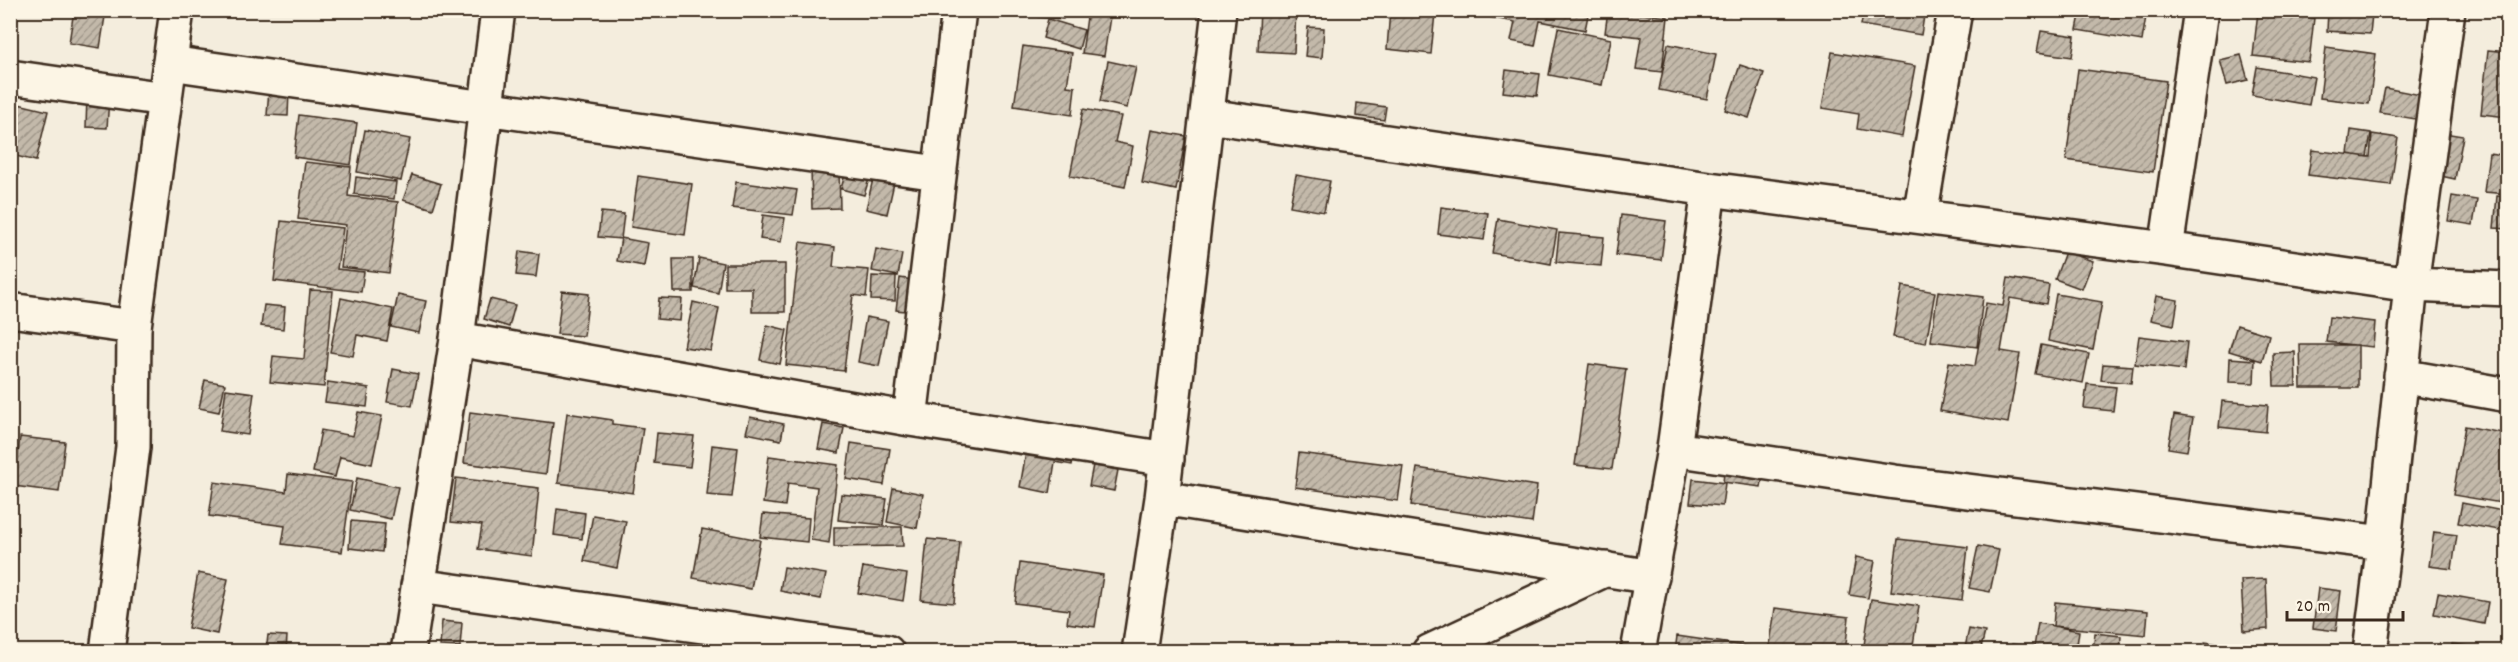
<svg xmlns="http://www.w3.org/2000/svg" width="2518" height="662" font-family="Dekko,sans-serif">
  <style>
    .building { fill: url(#building-hatch); stroke: #3b2a1e; stroke-width: 1.5 }
    .lines { fill: none; stroke-linecap: round; stroke-linejoin: round }
    .street-casing { stroke: #3b2a1e; stroke-width: 38 }
    .secondary-casing { stroke: #3b2a1e; stroke-width: 38 }
    .street { stroke: #fcf5e5; stroke-width: 33 }
    .secondary { stroke: #fcf5e5; stroke-width: 33 }
  </style>
  <defs>
    <pattern id="building-hatch" width="6" height="6" patternUnits="userSpaceOnUse" patternTransform="scale(1.5)"><rect width="6" height="6" fill="#c3b9aa"/><path d="M-1 1l2-2M0 6l6-6M5 7l2-2" fill="none" stroke="#a0978a"/></pattern>
  </defs>
  <rect width="100%" height="100%" fill="#f4eddd"/>
  <filter id="ink" filterUnits="userSpaceOnUse"><feTurbulence type="fractalNoise" baseFrequency=".0167" numOctaves="2"/><feDisplacementMap in="SourceGraphic" scale="12" xChannelSelector="R" yChannelSelector="G"/><feConvolveMatrix kernelMatrix="1 2 1 2 8 2 1 2 1" color-interpolation-filters="sRGB"/></filter>
  <g filter="url(#ink)">
    <path class="building" d="M74 10H106L100 48 69 43Z
      M1039 10H1064L1063 19 1038 17Z
      M1088 10H1111L1104 56 1082 53Z
      M1260 10H1296L1294 53 1258 51Z
      M1390 10 1435 13 1431 54 1387 49Z
      M1589 10 1585 30 1540 21 1535 46 1511 41 1515 22 1457 11Z
      M1608 10 1668 17 1662 72 1636 69 1641 37 1605 33Z
      M1690 10H1729V15Z
      M1864 10H1925L1921 35 1861 25Z
      M2081 10H2147L2142 41 2077 30Z
      M2258 11 2314 18 2309 62 2253 56Z
      M2328 11 2372 14 2370 34 2327 31Z
      M1048 19 1084 30 1079 49 1043 38Z
      M1308 27 1324 28 1322 58 1305 56Z
      M1558 28 1611 39 1602 85 1549 75Z
      M2041 31 2075 36 2072 57 2037 52Z
      M1668 44 1716 54 1707 99 1659 90Z
      M1023 46 1072 53 1067 86 1075 87 1072 115 1014 106Z
      M2326 47 2376 54 2369 104 2320 98Z
      M2488 50 2508 52V117L2481 114Z
      M1832 52 1915 66 1902 137 1857 129 1859 114 1822 108Z
      M2241 55 2248 80 2227 85 2220 60Z
      M1108 61 1136 67 1127 108 1100 102Z
      M1740 65 1764 73 1749 118 1725 110Z
      M2257 67 2314 77 2309 105 2252 95Z
      M2078 69 2166 81 2153 172 2066 160Z
      M1506 70 1540 74 1537 96 1503 92Z
      M2385 88 2426 96 2421 120 2380 113Z
      M269 89 289 91 288 116 267 115Z
      M87 95 109 97 107 128 86 127Z
      M10 102 48 111 36 161 12 155 16 134 10 133Z
      M1357 103 1386 107 1384 120 1356 116Z
      M1083 109 1121 116 1115 142 1133 146 1125 187 1070 176Z
      M299 115 357 123 351 165 294 157Z
      M365 130 410 139 401 181 357 172Z
      M1152 130 1186 136 1176 190 1142 183Z
      M2351 130 2371 133 2367 157 2348 154Z
      M2444 133 2463 136 2455 179 2436 175Z
      M2372 134 2398 138 2391 185 2308 175 2312 150 2370 157Z
      M2489 153 2508 156V194L2484 192Z
      M305 162 351 167 348 196 398 202 389 273 341 267 346 225 298 219Z
      M839 168 840 208 812 209 811 169Z
      M846 170 870 176 864 195 841 189Z
      M412 175 441 184 433 209 403 200Z
      M1296 175 1330 181 1324 212 1290 206Z
      M638 176 692 184 685 235 631 227Z
      M356 177 396 182 394 199 354 194Z
      M873 179 894 183 887 214 866 209Z
      M736 182 797 190 793 215 732 208Z
      M2452 196 2477 200 2473 225 2448 221Z
      M2497 196 2508 197V229L2494 228Z
      M1441 207 1488 213 1484 240 1438 234Z
      M601 212 624 214 621 239 598 237Z
      M763 215 785 218 781 242 760 239Z
      M1621 215 1666 221 1661 260 1616 255Z
      M1498 219 1557 230 1551 264 1492 253Z
      M281 221 343 228 337 269 364 272 361 292 274 281Z
      M1559 233 1604 237 1601 266 1556 262Z
      M621 238 648 243 644 266 617 261Z
      M800 242 835 247 833 267 869 270 866 297 853 295 844 371 786 365Z
      M876 249 902 254 898 276 872 271Z
      M519 251 539 254 536 277 516 275Z
      M2065 252 2093 261 2082 289 2055 279Z
      M699 258 723 263 718 293 694 288Z
      M673 259H693V292H674Z
      M725 264H785V312H752V288H725Z
      M872 276 896 277 895 301 871 300Z
      M900 278 919 281 915 312 896 310Z
      M2008 278 2049 285 2046 304 2010 298 2001 351 2020 354 2008 423 1940 411 1949 362 1975 366 1986 303 2003 306Z
      M1902 286 1935 292 1926 343 1893 337Z
      M310 290 333 291 324 387 270 382 273 356 304 359Z
      M562 291 589 294 584 336 557 334Z
      M1938 291 1983 297 1977 347 1931 341Z
      M2056 294 2102 302 2093 350 2048 341Z
      M398 295 426 301 419 333 391 327Z
      M2156 296 2178 300 2174 325 2151 320Z
      M341 298 393 309 387 341 357 335 353 356 330 352Z
      M659 298 682 299 680 321 657 319Z
      M490 299 515 305 509 327 484 319Z
      M693 302 719 308 711 351 684 347Z
      M264 305 285 307 283 329 261 326Z
      M866 317 888 321 879 366 858 362Z
      M2329 317 2375 322 2373 347 2326 342Z
      M767 325 787 330 780 364 760 360Z
      M2237 325 2269 335 2262 361 2229 351Z
      M2139 336 2187 342 2184 370 2135 364Z
      M2041 345 2089 354 2083 383 2035 374Z
      M2300 345H2358V388H2301Z
      M2295 352 2296 386H2274L2273 353Z
      M2230 358 2255 360 2254 383 2229 382Z
      M1589 364 1626 369 1612 469 1575 465Z
      M2103 364 2133 366 2131 383 2101 380Z
      M393 369 418 374 412 406 387 402Z
      M205 380 225 384 219 412 199 408Z
      M328 382 369 388 367 407 325 402Z
      M2087 384 2116 387 2113 411 2084 408Z
      M226 389 254 393 248 435 220 431Z
      M2222 401 2268 405 2266 432 2219 427Z
      M358 412 382 416 372 464 340 457 335 477 313 472 321 430 353 436Z
      M470 412 553 423 546 474 464 463Z
      M567 413 612 420V424L643 428 633 493 558 483Z
      M2174 415 2193 418 2187 451 2168 448Z
      M750 417 784 424 781 440 746 433Z
      M823 424 844 428 839 453 818 449Z
      M2465 426 2508 434V467L2501 503 2453 495Z
      M1030 429 1077 438 1072 465 1055 462 1050 493 1020 487Z
      M657 433 694 436 690 467 654 463Z
      M20 437 65 442 59 492 14 486Z
      M851 443 890 449 884 485 846 479Z
      M712 445 738 448 732 497 707 495Z
      M1299 453 1403 466 1398 501 1295 487Z
      M769 456 838 465 829 543 811 540 817 487 788 483 785 506 763 503Z
      M1093 465 1118 470 1114 491 1089 486Z
      M1725 465 1764 470 1761 487 1723 482Z
      M1417 468 1537 486 1532 523 1411 505Z
      M288 474 352 482 342 552 282 544 285 526 209 516 214 482 286 492Z
      M357 478 398 487 391 519 350 510Z
      M456 478 539 488 532 556 478 549 482 525 451 522Z
      M1693 479 1725 483 1722 506 1690 503Z
      M893 488 923 494 917 528 887 522Z
      M841 494 887 499 883 525 838 520Z
      M2462 503 2503 511 2499 530 2458 523Z
      M557 509 585 513 582 539 554 535Z
      M763 514 809 518 807 542 760 537Z
      M593 515 626 521 617 568 584 561Z
      M351 521 385 524 382 552 349 548Z
      M834 527H902L903 546 834 547Z
      M702 529 760 540 751 589 693 578Z
      M2434 532 2457 535 2452 569 2429 566Z
      M927 539 960 542 954 603 921 600Z
      M1898 539 1968 547 1962 600 1891 591Z
      M1978 546 1999 550 1990 592 1969 588Z
      M1856 557 1875 561 1868 598 1849 595Z
      M1020 563 1103 575 1095 627 1067 623 1069 610 1015 603Z
      M784 567 826 574 821 599 780 591Z
      M863 567 907 574 903 601 858 593Z
      M198 573 228 579 217 634 188 628Z
      M2266 579 2268 629 2244 631 2241 580Z
      M2318 588 2341 591 2336 631 2313 628Z
      M2438 593 2488 602 2484 624 2434 614Z
      M1871 599 1919 606 1912 652H1863Z
      M2055 602 2148 611 2146 635 2053 626Z
      M1775 608 1849 617 1845 652H1769Z
      M442 621 462 623 460 647 440 646Z
      M2038 623 2079 631 2076 652H2011L2012 644 2034 647Z
      M1969 629 1985 632 1980 652H1964Z
      M2095 633 2121 636 2120 652H2093Z
      M268 635 287 636 286 652H266Z
      M1677 636 1766 649V652H1675Z
      M2205 642 2237 647V652H2203Z
      M2452 644 2477 647 2476 652H2451Z"/>
    <g class="lines">
      <g class="street-casing">
        <path id="street" d="M170 63 938 173
          M10 77 165 99
          M1208 116 1709 189 2166 249 2411 285 2508 289
          M1920 216 1955 10
          M2166 249 2201 10
          M10 310 134 327
          M457 339 910 419 1167 459
          M2401 376 2508 395
          M910 419 959 10
          M1674 449 1895 482 2384 543
          M1162 498 1652 577
          M418 586 887 652
          M408 652 457 339 498 10
          M1139 652 1162 498 1219 10
          M1429 652 1606 569
          M1638 652 1674 449 1709 189
          M2370 652 2384 543 2411 285 2448 10"/>
      </g>
      <g class="secondary-casing">
        <path id="secondary" d="M107 652 133 447 134 327 177 10"/>
      </g>
      <use href="#street" class="street"/>
      <use href="#secondary" class="secondary"/>
    </g>
  </g>
  <rect width="2518" height="662" fill="none" stroke="#fcf5e5" stroke-width="36"/>
  <rect x="18" y="18" width="2482" height="626" fill="none" stroke="#3b2a1e" stroke-width="2" filter="url(#ink)"/>
  <path d="M2287 611v9h116v-9" fill="none" stroke="#3b2a1e" stroke-width="3"/>
  <text x="2296" y="611" font-size="18" fill="#3b2a1e" stroke="#fcf5e5" stroke-width="4.5" paint-order="stroke">20 m</text>
</svg>
